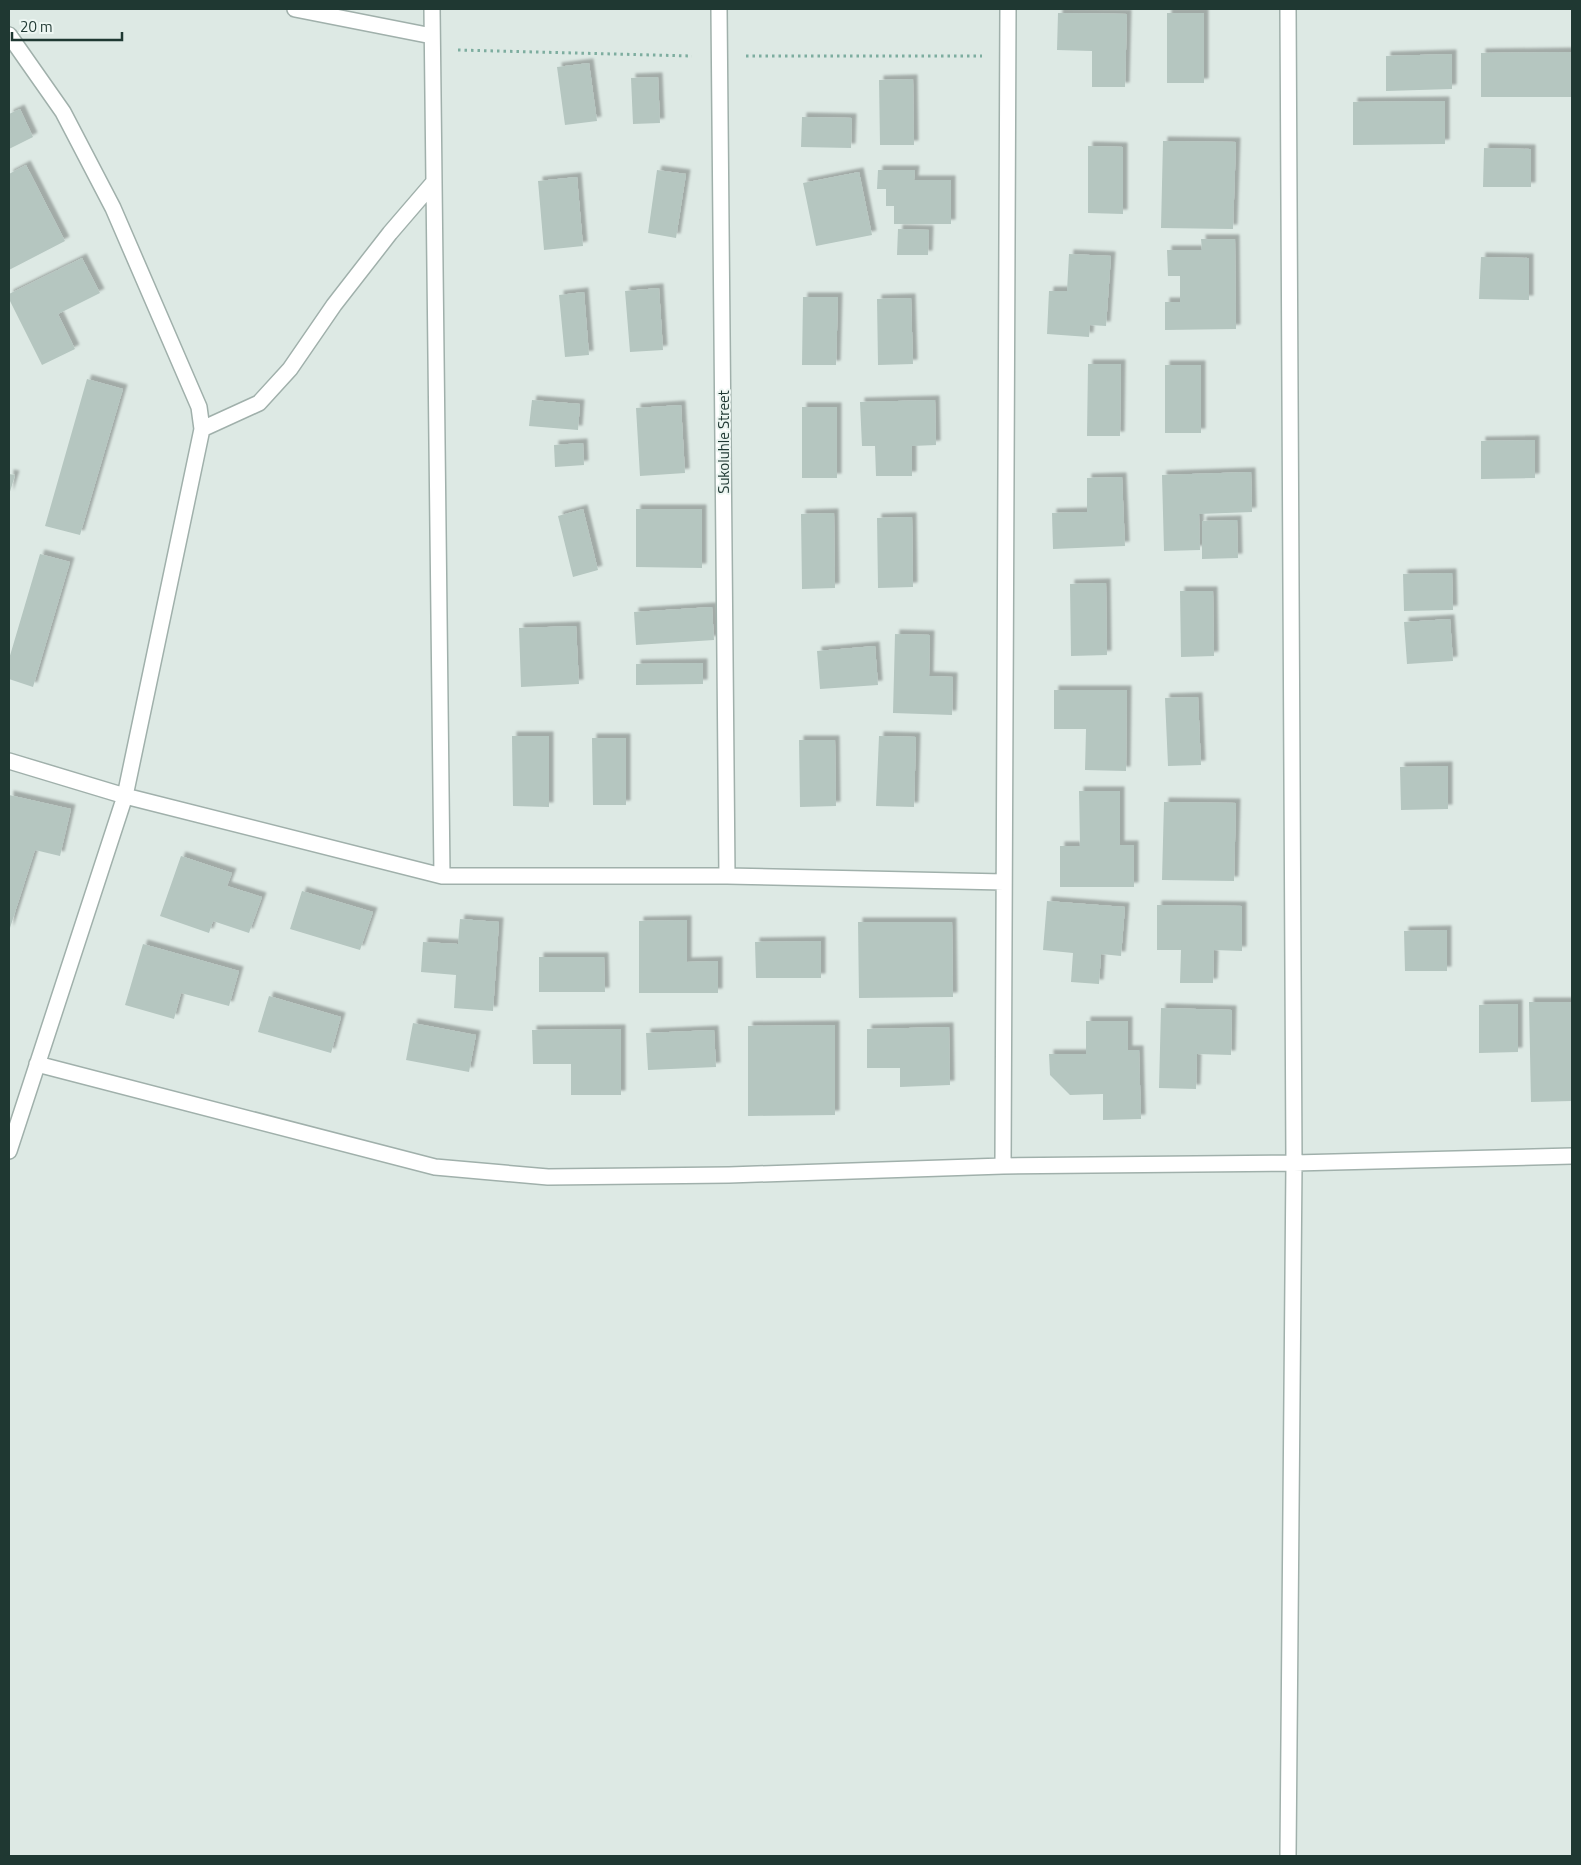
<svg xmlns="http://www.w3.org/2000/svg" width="1581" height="1865" font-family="'Titillium Web',sans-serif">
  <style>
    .building { fill: #b5c6c0; filter: url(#shadow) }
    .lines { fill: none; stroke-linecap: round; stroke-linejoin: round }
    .street-casing { stroke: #a0b0ab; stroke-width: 18 }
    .path { stroke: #7dad9f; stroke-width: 3; stroke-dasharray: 2.5 4; stroke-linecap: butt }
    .street { stroke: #fff; stroke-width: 15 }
    .labels { text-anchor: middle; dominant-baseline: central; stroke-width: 4; stroke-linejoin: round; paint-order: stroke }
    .street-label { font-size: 15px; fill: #1f3832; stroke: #edf6f2 }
  </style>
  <defs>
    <filter id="shadow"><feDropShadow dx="4.5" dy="-4.5" stdDeviation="1" flood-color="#0004"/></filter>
  </defs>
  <rect width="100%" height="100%" fill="#dde9e4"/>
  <path class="building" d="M1058 13 1127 14 1125 87H1092V51L1057 50Z
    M1167 13H1204V83H1167Z
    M1572 52V97H1481V53Z
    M1452 54V89L1386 91V56Z
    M589 63 597 121 565 125 557 67Z
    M658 77 660 123 633 124 631 78Z
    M913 79 914 145H880L879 80Z
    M1445 101V144L1353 145V102Z
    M20 109 33 137 9 149V114Z
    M802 117 852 118 851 148 801 147Z
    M1163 141 1236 142 1233 229 1161 228Z
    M1088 146 1123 147V214L1088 213Z
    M1484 148 1531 149V187H1483Z
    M26 165 65 241 9 270V174Z
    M657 170 686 174 676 238 648 233Z
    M878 170H915L914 180H951V224H894V206H886V189H877Z
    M859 172 872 235 816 246 803 183Z
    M577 177 583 246 544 250 538 181Z
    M898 229 929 230 928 255H897Z
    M1201 239H1235L1236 329 1165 330V302H1180V276H1168L1167 250H1202Z
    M1069 254 1111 256 1106 326 1090 325 1089 337 1047 334 1049 291H1067Z
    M1481 257 1529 258V300L1479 299Z
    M82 258 100 293 58 314 75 349 42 365 9 299V294Z
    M659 288 663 350 630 352 625 291Z
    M584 292 589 355 565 357 559 295Z
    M803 297H838L836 365H802Z
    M911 298 913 364 878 365 877 299Z
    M1088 364H1121L1120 436H1087Z
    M1165 365H1201V433H1165Z
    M87 379 123 389 80 535 45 526Z
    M532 400 580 404 578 430 529 426Z
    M935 400 936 445 912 446V476H876L875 446H862L860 402Z
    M681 405 685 473 640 476 636 408Z
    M802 407H837V478H802Z
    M1535 440V478L1481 479V441Z
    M583 443 584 465 555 467 554 445Z
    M1251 472 1252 512 1199 514 1200 550 1164 551 1162 475Z
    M9 474 15 475 9 495Z
    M1122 477 1125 546 1053 549 1052 513 1087 512V478Z
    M583 509 598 570 573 577 558 516Z
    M636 509H702V568L636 567Z
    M834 513 835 588 802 589 801 514Z
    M912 517 913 587 878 588 877 518Z
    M1237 520 1238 558 1202 559V521Z
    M40 554 70 562 33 687 9 679V659Z
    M1452 573 1453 610 1404 611 1403 574Z
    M1106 583 1107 655 1071 656 1070 584Z
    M1180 591H1213L1214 656 1181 657Z
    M712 607 714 640 636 645 634 612Z
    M1450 619 1453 661 1407 664 1404 622Z
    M576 626 579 684 521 687 519 628Z
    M895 634 930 635 929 676 953 677 952 715 893 713Z
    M875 646 878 685 820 689 817 651Z
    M703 663V684L636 685V664Z
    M1054 690H1127L1126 771 1085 770 1086 729H1054Z
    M1198 697 1201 765 1168 766 1165 698Z
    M512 736H549V807L513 806Z
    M879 736 916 737 914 807 876 806Z
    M592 738H626V805H593Z
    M799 740H835L836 806 800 807Z
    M1448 766V809L1401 810 1400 767Z
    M1079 791H1120V845H1134V887H1060V846H1080Z
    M9 795 71 809 60 856 35 850 9 931Z
    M1164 802 1236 803 1234 881 1162 880Z
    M181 856 232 873 227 886 262 897 249 933 213 921 209 933 160 916Z
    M302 891 373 912 360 950 290 929Z
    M1047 901 1125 907 1121 956 1101 954 1099 984 1071 982 1073 953 1043 950Z
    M1157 905 1242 906V951L1214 950 1213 983H1180L1181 950H1157Z
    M460 919 499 922 493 1011 454 1008 456 975 421 972 423 942 458 944Z
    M687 920V962L718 961V993H639V921Z
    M858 922H952L953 997 859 998Z
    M1447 930V971H1405L1404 931Z
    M821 941V978H756L755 942Z
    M143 944 239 971 229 1006 181 993 174 1019 125 1005Z
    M539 957H604L605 992H539Z
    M269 996 341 1017 331 1053 258 1032Z
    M1529 1002H1572V1101L1531 1102Z
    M1518 1004V1052L1479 1053V1005Z
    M1161 1008 1232 1010 1231 1055 1197 1054 1196 1089 1159 1088Z
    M1086 1021H1128V1050H1139L1141 1119 1103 1120V1094L1070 1095 1050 1075 1049 1054H1086Z
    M413 1023 476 1035 469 1072 406 1060Z
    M835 1025V1115L748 1116V1026Z
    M949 1027 950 1085 900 1087V1068H867V1029Z
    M621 1029V1095H571V1064H533L532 1030Z
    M714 1030 716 1067 648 1070 646 1033Z"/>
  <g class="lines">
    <g class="street-casing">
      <path id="street" d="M295 9 432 36
        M432 9 442 876
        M719 9 727 876
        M9 35 63 112 113 208 199 407 202 429 125 796 9 1151
        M202 429 259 403 290 369 334 305 390 233 433 183
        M9 761 125 796 442 876H727L1004 882
        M37 1064 435 1167 548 1177 729 1175 1003 1166 1294 1163 1572 1156
        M1003 1166 1008 9
        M1288 1856 1294 1163 1288 9"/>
    </g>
    <path class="path" d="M458 50 692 56
      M746 56H982"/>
    <use href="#street" class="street"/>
  </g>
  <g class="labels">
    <g class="street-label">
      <text transform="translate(723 442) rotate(-90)">Sukoluhle Street</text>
    </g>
  </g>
  <rect width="1581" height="1865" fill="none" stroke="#1f3832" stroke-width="20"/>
  <path d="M12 32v8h110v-8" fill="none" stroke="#1f3832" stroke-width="2.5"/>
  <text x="20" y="32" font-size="15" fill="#1f3832" stroke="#edf6f2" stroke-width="4" paint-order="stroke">20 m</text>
</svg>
